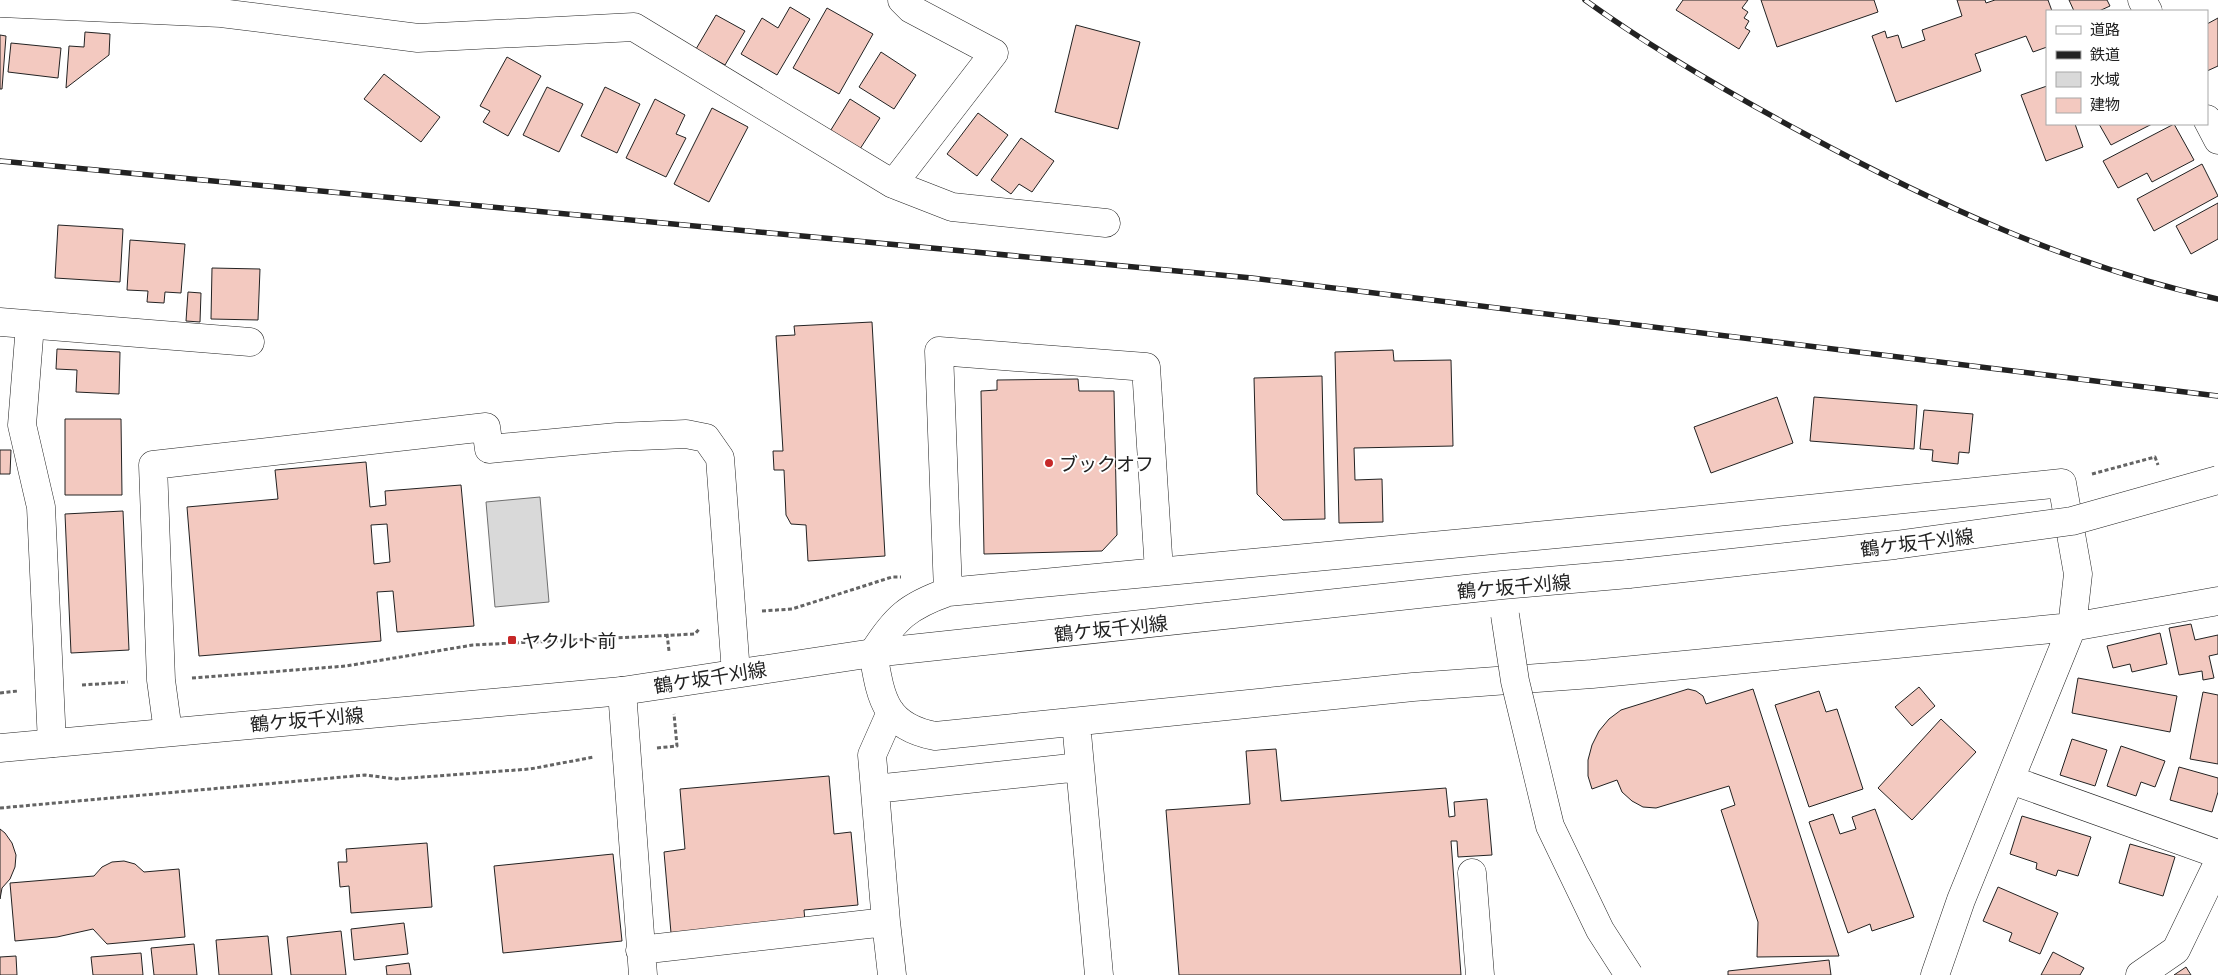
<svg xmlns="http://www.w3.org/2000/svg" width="2218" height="975" font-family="'Exo 2','Noto Sans JP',sans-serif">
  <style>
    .water { fill: #d9d9d9; stroke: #6f6f6f }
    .building { fill: #f3c9c0; stroke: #222; fill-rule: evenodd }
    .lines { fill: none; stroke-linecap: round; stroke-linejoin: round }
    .minor-casing { stroke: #222; stroke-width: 29 }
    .major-casing { stroke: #222; stroke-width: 29 }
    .path { stroke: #646464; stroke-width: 3; stroke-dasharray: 4 2.5; stroke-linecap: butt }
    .minor { stroke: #fff; stroke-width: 28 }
    .major { stroke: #fff; stroke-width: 28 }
    .rail-casing { stroke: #222; stroke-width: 5.5 }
    .rail { stroke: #fff; stroke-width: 4; stroke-dasharray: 11; stroke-linecap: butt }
    .minor-bridge-casing { stroke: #222; stroke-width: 29; stroke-linecap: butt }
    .major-bridge-casing { stroke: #222; stroke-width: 29; stroke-linecap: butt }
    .minor-bridge { stroke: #fff; stroke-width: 28 }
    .major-bridge { stroke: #fff; stroke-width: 28 }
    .poi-dot { fill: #c62828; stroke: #fff; stroke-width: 2 }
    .labels { text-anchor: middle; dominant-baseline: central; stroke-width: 4; stroke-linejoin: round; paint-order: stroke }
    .poi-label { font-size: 19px; fill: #222; stroke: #fff; text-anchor: start }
    .street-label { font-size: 19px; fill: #222; stroke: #fff }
  </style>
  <rect width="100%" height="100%" fill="#fff"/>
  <path class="water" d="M540 497 549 602 495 607 486 502Z"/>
  <path class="building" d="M1683 0H1748L1742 8 1748 12 1744 18 1749 21 1745 28 1750 31 1739 49 1676 10Z
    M1761 0H1874L1878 12 1777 47Z
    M1957 0H1985L1986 3 1995 0H2048L2052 11H2047V47L2033 52 2026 36 1975 54 1981 71 1896 102 1872 36 1885 31 1887 38 1898 35 1902 48 1925 40 1922 30 1962 16Z
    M2069 0H2107L2110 6 2099 11H2074Z
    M790 7 810 19 777 75 741 54 762 18 778 28Z
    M827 8 873 34 839 94 793 68Z
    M716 15 745 31 725 65 696 49Z
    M2218 18V66L2207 71V24Z
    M1076 25 1140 42 1118 129 1055 112Z
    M85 32 110 34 109 55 66 88 69 46 84 47Z
    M0 35 6 36 2 89H0Z
    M11 43 61 48 58 78 8 72Z
    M881 52 916 75 894 109 859 87Z
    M507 57 541 76 508 136 483 122 490 111 480 106Z
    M384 74 440 117 421 142 364 99Z
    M2047 86V124H2075L2083 147 2046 161 2021 95Z
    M547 87 583 104 559 152 523 135Z
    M605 87 640 104 617 153 581 136Z
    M655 99 685 115 676 134 686 138 666 177 626 158Z
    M850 99 880 118 858 152 829 133Z
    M712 108 748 127 709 202 674 184Z
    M978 113 1008 135 977 176 947 154Z
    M2099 124H2152L2111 145Z
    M2174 124 2194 160 2152 182 2147 173 2118 188 2103 161Z
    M1021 138 1054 161 1032 192 1019 184 1011 194 991 180Z
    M2202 164 2218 196 2154 231 2137 199Z
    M2218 203V239L2191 254 2176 226Z
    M58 225 123 229 120 282 55 278Z
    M130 240 185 244 181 293 165 292 164 303 147 302 148 291 127 290Z
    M212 268 260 269 258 320 211 319Z
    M188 292 201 293 200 322 186 321Z
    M872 322 885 556 808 561 806 525 791 524 786 515 784 470H774L773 451H783L776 336 795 335 794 326Z
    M57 349 120 352 119 394 76 392 77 370 56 369Z
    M1393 350 1394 361 1451 360 1453 446 1354 448 1355 480 1382 479 1383 522 1339 523 1335 352Z
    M1322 376 1325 519 1283 520 1257 494 1254 378Z
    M1078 379 1079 391H1114L1117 535 1102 551 984 554 981 391 997 390V380Z
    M1777 397 1793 443 1711 473 1694 427Z
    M1814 397 1917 405 1914 449 1810 441Z
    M1924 410 1973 414 1969 453 1959 452 1958 464 1932 461 1933 450 1920 449Z
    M65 419H121L122 495H65Z
    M0 450H11L10 474H0Z
    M366 462 370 507 386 505 385 491 461 485 474 626 397 632 393 591 377 592 381 641 199 656 187 507 278 499 275 470ZM387 524 390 562 374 564 371 525Z
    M123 511 129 650 71 653 65 514Z
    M2191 624 2195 640 2218 635V654L2209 656 2214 678 2203 680 2202 671 2179 675 2169 628Z
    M2160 633 2167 664 2132 672 2130 664 2113 668 2107 646Z
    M2078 678 2177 696 2170 732 2072 713Z
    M1919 687 1935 706 1912 726 1895 707Z
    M1688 689 1696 691 1703 696 1706 704 1753 689 1839 956 1757 957 1758 922 1721 810 1735 805 1729 786 1656 808 1643 807 1632 801 1622 792 1617 780 1592 789 1588 776V760L1592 745 1599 731 1609 719 1621 710Z
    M1819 691 1826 712 1837 709 1863 789 1809 807 1775 705Z
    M2203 692 2218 695V764L2190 759Z
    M1941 719 1976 752 1912 820 1878 788Z
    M2072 739 2107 750 2095 786 2060 775Z
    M2121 746 2165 761 2155 787 2141 782 2136 796 2107 786Z
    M1276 749 1281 801 1446 788 1449 817 1455 816 1454 802 1487 799 1492 855 1458 857 1457 841H1451L1461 975H1179L1166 810 1250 804 1246 751Z
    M2179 767 2218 778V792L2212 812 2170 800Z
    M829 776 834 834 851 832 858 905 804 910 805 921 671 933 664 852 685 849 680 789Z
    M1875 809 1914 917 1872 931 1870 924 1848 933 1809 822 1833 814 1840 834 1856 829 1852 817Z
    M2022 816 2091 837 2078 876 2058 870 2056 876 2036 869 2037 863 2010 854Z
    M0 829 5 833 12 843 16 855 15 867 10 879 2 888 0 899Z
    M427 843 432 907 351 913 349 886 340 887 338 862H347L346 849Z
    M2130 844 2175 857 2163 896 2119 883Z
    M613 854 622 941 503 953 494 866Z
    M124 861 135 864 144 872 179 869 185 937 107 944 93 929 57 937 15 941 10 883 94 876 102 867 112 862Z
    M1998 887 2058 913 2040 954 2009 941 2012 933 1983 921Z
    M404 923 408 954 354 960 351 929Z
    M341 931 346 975H291L287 937Z
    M268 936 272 975H219L216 940Z
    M194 944 197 975H154L151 948Z
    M2053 952 2084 968 2080 975H2041Z
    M141 953 143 975H93L91 957Z
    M16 956 17 975H0V957Z
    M1829 960 1831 975H1728V971Z
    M409 963 411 975H387L386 966Z
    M2186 967 2191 975H2174Z"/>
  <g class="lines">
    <g class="minor-casing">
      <path id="minor" d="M2142 0 2148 11
        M0 3 221 13 418 38 634 27 893 184 952 207 1106 223
        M2207 119 2218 140
        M893 184 994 53 911 9 902 0
        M0 322 250 342
        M30 325 22 425 41 507 52 743
        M948 592 939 351 1146 367 1159 571
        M622 691 643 975
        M1076 722 1099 975
        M168 732 161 680 153 465 486 427 489 449 617 437 686 434 706 438 720 458 736 673
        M2011 780 2218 854
        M875 789 1080 767
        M1472 873 1480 975
        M886 922 872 755 891 712
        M640 950 886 922 892 975
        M1935 975 1961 900 2072 627 2078 574 2062 483 1641 526 948 592C908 606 895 618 873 653 881 698 884 726 935 736L1413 687 1592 674 2072 627 2218 601
        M2140 975 2176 950 2218 863"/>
    </g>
    <g class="major-casing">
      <path id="major" d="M0 748 622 691 873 653 1502 585 1629 574"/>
    </g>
    <path class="path" d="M2092 474 2155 457 2158 465
      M762 611 792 609 892 577H901
      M667 634 669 651
      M192 678 346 666 473 645 695 634 700 628
      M82 685 128 682
      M0 693 18 691
      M657 748 677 746 674 714
      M0 808 365 775 396 779 530 769 594 757"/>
    <use href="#minor" class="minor"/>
    <use href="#major" class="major"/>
    <g class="rail-casing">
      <path id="rail" d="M1585 0C1654 50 1729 93 1805 134 1935 204 2072 267 2218 299
        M0 161 1252 278 2218 396"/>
    </g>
    <use href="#rail" class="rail"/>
    <g class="minor-bridge-casing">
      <path id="minor-bridge" d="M1505 615 1515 681 1550 826 1600 930 1629 975"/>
    </g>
    <g class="major-bridge-casing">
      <path id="major-bridge" d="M1629 574 1895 545 2072 521 2218 480"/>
    </g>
    <use href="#minor-bridge" class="minor-bridge"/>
    <use href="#major-bridge" class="major-bridge"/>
  </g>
  <g class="poi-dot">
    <circle cx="1049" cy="463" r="5"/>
    <rect x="507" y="635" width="10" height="10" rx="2.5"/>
  </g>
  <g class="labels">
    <g class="poi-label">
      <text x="1059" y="463">ブックオフ</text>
      <text x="522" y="640">ヤクルト前</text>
    </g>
    <g class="street-label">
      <text transform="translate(1917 542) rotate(-7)">鶴ケ坂千刈線</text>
      <text transform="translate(1514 586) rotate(-5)">鶴ケ坂千刈線</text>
      <text transform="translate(1111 628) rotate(-6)">鶴ケ坂千刈線</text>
      <text transform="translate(710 677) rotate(-9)">鶴ケ坂千刈線</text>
      <text transform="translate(307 719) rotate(-5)">鶴ケ坂千刈線</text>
    </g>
  </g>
  <rect x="2046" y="10" width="162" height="115" fill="#ffffff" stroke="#a7a7a7"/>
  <rect x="2056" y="26" width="25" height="8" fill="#ffffff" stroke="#a7a7a7"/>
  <text x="2090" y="35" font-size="15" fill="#222222">道路</text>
  <rect x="2056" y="51" width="25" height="8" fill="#222222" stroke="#a7a7a7"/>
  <text x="2090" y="60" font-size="15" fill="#222222">鉄道</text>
  <rect x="2056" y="72" width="25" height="15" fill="#d9d9d9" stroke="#a7a7a7"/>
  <text x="2090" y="85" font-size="15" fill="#222222">水域</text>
  <rect x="2056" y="98" width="25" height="15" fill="#f3c9c0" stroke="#a7a7a7"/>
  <text x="2090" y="110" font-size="15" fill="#222222">建物</text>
</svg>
